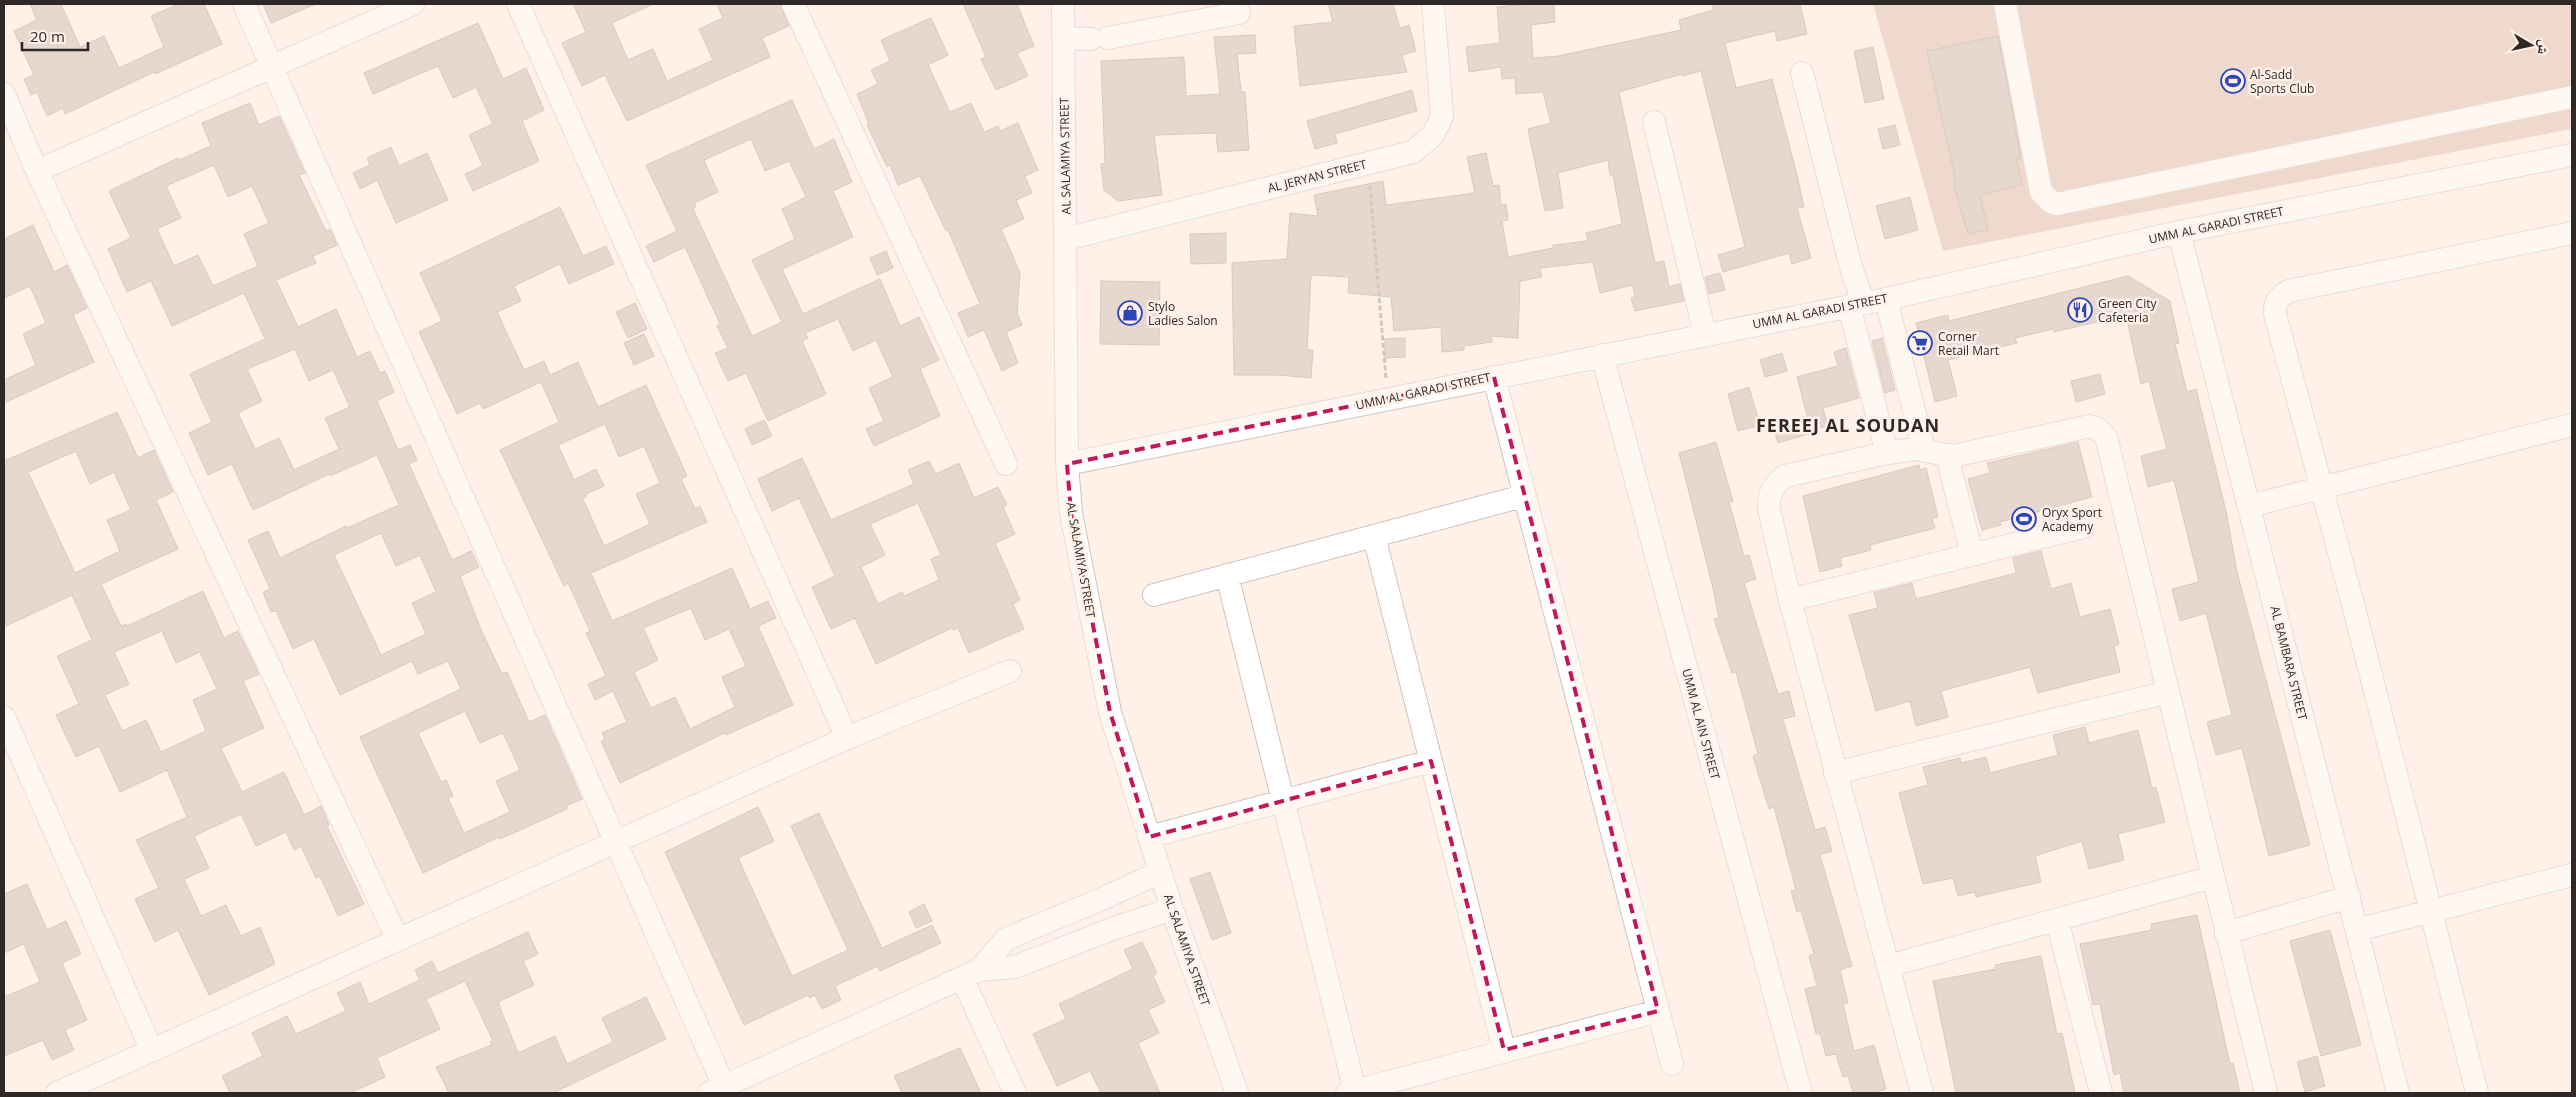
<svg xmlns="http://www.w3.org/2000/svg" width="2576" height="1097" font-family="'Open Sans','Noto Naskh Arabic',sans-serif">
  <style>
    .green { fill: #dbbcaa }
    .building { fill: #c7b9b2; stroke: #a89b93; fill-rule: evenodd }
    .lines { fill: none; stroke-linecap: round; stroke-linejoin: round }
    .minor-casing { stroke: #d1c3bc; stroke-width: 24 }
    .path { stroke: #a19690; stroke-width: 3; stroke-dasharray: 5 2.5; stroke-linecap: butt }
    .minor { stroke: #fff; stroke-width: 22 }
    .marked { fill: none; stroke: #c2185b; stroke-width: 4; stroke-dasharray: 10 6; stroke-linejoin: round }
    .labels { text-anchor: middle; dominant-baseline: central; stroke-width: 5; stroke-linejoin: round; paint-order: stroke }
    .poi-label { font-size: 12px; fill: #2e2926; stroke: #fff0e8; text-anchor: start }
    .street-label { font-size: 12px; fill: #2e2926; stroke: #fff0e8 }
    .district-label { font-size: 18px; font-weight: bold; letter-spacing: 1px; fill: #2e2926; stroke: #fff0e8 }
  </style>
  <rect width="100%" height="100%" fill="#fff0e8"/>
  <path class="green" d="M1873 4H2572V129L1943 251Z"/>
  <path class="building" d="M30 4H61L80 47 104 36 119 68 164 47 151 16 178 4H204L222 44 155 74 154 72 65 114 63 108 47 116 37 92 31 95 24 79 34 75 14 31 37 20Z
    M263 4H316L271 23Z
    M573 4H653L612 23 628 60 653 49 667 81 713 60 699 29 723 18 717 4H780L789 26 762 38 770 57 627 121 605 75 582 86 562 43 586 32Z
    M963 4H1017L1034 46 1017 53 1028 76 996 90 981 59 986 57Z
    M1328 4H1393L1400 28 1409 25 1416 51 1402 55 1407 72 1300 86 1294 26 1333 22Z
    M1527 4H1554L1555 22 1531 25 1533 58 1558 56 1681 30 1679 20 1713 10 1712 4H1800L1807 34 1777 41 1775 31 1725 43 1736 88 1772 79 1797 175 1804 207 1797 208 1811 258 1792 264 1789 253 1723 272 1718 255 1745 247 1701 71 1682 76V74L1619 92 1655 263 1664 261 1669 287 1680 284 1684 301 1635 311 1631 298 1635 297 1633 285 1600 293 1593 262 1540 268 1542 277 1520 281 1518 338 1491 336 1492 342 1464 346V350L1442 352 1441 327 1394 331 1391 297 1348 293 1349 277 1311 275 1307 350H1313L1311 378 1278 375H1234L1232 263 1287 259 1290 213 1318 216 1314 195 1383 181 1386 205 1475 193 1467 157 1486 153 1493 186 1499 185 1501 205 1506 204 1508 220 1502 221 1508 257 1553 248V245L1588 241 1586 233 1622 224 1613 175H1610L1608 160 1558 173 1563 208 1545 211 1528 129 1551 123 1543 92 1516 94 1515 78 1502 79 1501 67 1469 72 1466 47 1500 43 1497 7Z
    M931 18 948 55 928 65 950 112 971 103 984 132 998 126 1000 131 1018 123 1038 170 1025 176 1032 193 1016 200 1024 219 1001 229 1020 273 1017 313 1022 325 1006 332 1018 363 1002 371 984 330 968 337 958 313 980 304 948 230 946 231 920 176 898 185 890 165 887 167 867 125 869 124 857 94 878 84 871 70 890 61 881 40Z
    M478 23 503 79 526 68 544 110 522 121 539 161 473 191 465 174 483 166 469 135 493 124 476 87 453 98 438 66 373 94 364 73Z
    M1255 35 1256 53 1237 54 1241 92H1245L1249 150 1218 152 1216 133 1154 135 1162 195 1118 201 1104 190 1101 164 1105 163 1101 61 1184 57 1186 96 1220 94 1214 37Z
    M1998 36 2021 158 2016 159 2022 185 1980 195 1988 229 1968 234 1953 182H1956L1927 51Z
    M1873 47 1884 99 1865 103 1854 51Z
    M1412 90 1417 111 1335 134 1337 143 1315 149 1307 121Z
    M792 100 814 149 834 139 852 182 833 191 853 237 782 269 803 314 880 279 900 326 919 317 939 360 920 369 940 416 874 446 866 429 884 421 869 388 893 377 876 340 853 351 838 319 805 333 808 338 802 341 826 394 768 421 746 373 728 381 715 353 728 348 717 326 720 324 685 247 654 262 646 246 677 231 646 165ZM751 139 765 171 789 161 806 197 782 209 795 239 752 260 782 322 752 336 693 209 696 207 694 203 718 192 704 160Z
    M250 103 259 125 279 116 305 173 299 175 326 231 330 229 337 245 313 256 316 263 276 280 298 327 336 309 357 357 370 351 380 373 385 371 394 392 377 401 398 450 410 445 417 460 409 464 452 560 471 551 479 567 460 576 482 632 502 674 507 672 529 722 545 715 582 799 566 806 567 809 500 839 499 837 423 873 360 737 461 689 448 661 418 674 412 661 340 695 314 639 293 649 276 611 271 612 263 592 270 589 248 540 268 531 280 558 346 526 347 528 399 505 377 455 330 476 329 474 253 510 232 464 208 475 189 433 212 422 190 374 265 339 244 293 172 326 151 281 127 292 108 249 131 238 109 191 178 158 179 160 211 146 202 123ZM214 165 228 197 252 186 269 223 244 234 258 266 213 286 198 255 174 266 157 229 181 218 166 186ZM295 349 309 381 333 370 350 407 325 418 339 449 294 470 279 438 255 449 238 413 262 401 247 369ZM381 533 396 566 420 555 436 592 412 603 426 634 381 655 334 555ZM465 711 480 743 503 733 520 770 496 781 510 812 464 833 448 798 453 796 446 780 441 782 418 733Z
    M1895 125 1900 145 1883 149 1878 129Z
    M391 147 399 166 427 153 448 200 396 223 377 180 360 189 353 173 370 165 367 158Z
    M1910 197 1918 230 1885 239 1876 206Z
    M560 207 583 256 606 246 614 264 569 284 560 264 514 286 521 301 497 312 524 370 544 361 550 375 578 362 598 407 646 385 687 476 681 479 695 509 700 506 707 522 591 573 612 621 732 568 750 609 768 601 776 618 758 626 793 705 726 735 725 733 620 783 601 741 605 739 602 733 627 722 613 691 595 700 588 684 606 676 586 633 590 631 568 583 564 586 500 450 559 422 541 382 483 409 480 403 457 414 419 332 442 321 420 273ZM605 424 619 457 644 446 660 483 636 494 650 524 604 546 583 499 587 496 586 494 604 486 596 469 574 480 558 445ZM691 608 705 640 729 629 746 666 722 677 735 707 690 729 675 697 651 708 634 672 658 660 643 628Z
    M33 225 54 272 67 265 87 308 73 315 94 362 4 403V380L36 365 23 334 46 323 30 286 4 298V239Z
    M1226 233V263L1191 264 1190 234Z
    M886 251 893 268 877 275 870 258Z
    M1720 273 1725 290 1709 294 1705 277Z
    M2128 276 2170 301 2179 343 2175 344 2187 392 2196 389 2226 511 2237 572 2310 845 2269 856 2242 748 2216 755 2207 722 2232 715 2206 613 2180 621 2172 589 2199 582 2174 480 2148 487 2141 456 2167 449 2149 381 2141 384 2126 315 2054 332 2053 329 2015 338 2017 343 1948 360 1957 396 1935 402 1916 323 1948 315 1949 321Z
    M1101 281 1160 282 1159 345 1100 344Z
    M635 303 647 329 628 338 616 312Z
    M644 334 654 356 634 365 624 343Z
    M1405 338V357L1385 358V339Z
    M1882 338 1895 390 1885 393 1872 341Z
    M1846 348 1859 398 1823 408 1828 426 1811 430 1797 377 1838 366 1834 352Z
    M1782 353 1787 371 1765 377 1760 360Z
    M2100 374 2105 394 2076 402 2071 381Z
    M1749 387 1760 425 1738 431 1728 394Z
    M117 412 138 458 154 450 173 492 156 500 178 549 101 584 121 626 126 624 127 626 203 591 224 638 238 631 259 674 243 681 264 728 221 748 242 792 284 772 304 815 321 806 329 825 327 826 364 904 338 916 320 876 316 878 301 846 294 850 286 832 256 846 241 814 194 836 209 868 184 879 201 916 226 905 241 936 260 927 275 964 209 995 178 930 155 942 135 899 159 888 136 840 187 817 167 770 120 792 99 746 76 757 56 715 79 704 57 656 92 640 72 595 4 627V461ZM76 451 90 484 114 472 131 510 107 520 120 551 75 573 28 472ZM162 631 176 663 200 652 217 689 193 700 206 731 161 752 146 720 122 731 105 695 129 684 114 652Z
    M1806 416 1811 433 1778 443 1773 426Z
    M764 420 772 436 752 445 745 429Z
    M1716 442 1733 501 1729 502 1744 556 1749 555 1756 579 1744 583 1778 694 1789 691 1795 716 1783 719 1815 830 1825 827 1832 851 1820 855 1852 966 1840 970 1848 1003 1843 1004 1854 1051 1874 1045 1886 1089 1871 1093H1853L1848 1076 1843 1077 1836 1054 1826 1056 1820 1033 1816 1034 1805 989 1817 986 1809 956 1814 954 1801 911 1797 912 1791 891 1796 890 1774 807 1769 809 1753 756 1758 754 1736 672 1732 673 1714 619 1719 618 1713 588 1679 453Z
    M2078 442 2092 497 2000 522 2001 525 1982 530 1968 479 1990 473 1987 463Z
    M802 458 831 520 914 484 908 470 929 461 936 474 959 463 974 498 998 487 1007 505 1003 507 1015 534 995 543 1020 600 1013 604 1024 629 969 653 958 628 953 630 952 628 876 664 855 618 831 629 824 614 812 587 835 576 799 498 772 511 758 479ZM918 503 941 555 931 559 939 580 904 596 902 592 878 604 861 567 885 555 870 524Z
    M1919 465 1920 470 1926 468 1938 517 1932 518 1935 528 1870 545 1871 550 1840 558 1842 566 1820 572 1803 496Z
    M2041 551 2051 589 2071 583 2080 617 2110 609 2119 644 2114 646 2120 672 2038 693 2030 667 1941 691 1948 717 1916 726 1910 701 1876 711 1849 615 1878 608 1874 593 1877 592 1912 583 1916 599 2016 573 2013 558Z
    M2085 727 2089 743 2138 730 2152 788 2156 787 2165 822 2118 834 2124 860 2089 869 2082 841 2035 856 2041 882 1976 897 1975 892 1958 896 1953 878 1923 884 1899 793 1928 785 1923 767 1960 758 1961 763 1986 757 1990 773 2058 755 2053 735Z
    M758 807 774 841 738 858 792 976 848 950 791 826 819 813 882 948 932 925 941 943 880 971 878 966 835 986 841 1000 822 1009 815 995 810 998 808 995 744 1025 665 852Z
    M1210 872 1231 933 1212 940 1190 879Z
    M27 884 47 930 66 921 81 954 62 963 87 1020 65 1030 74 1050 52 1060 43 1040 4 1056V997L40 982 24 944 4 953V894Z
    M924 904 932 921 916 928 909 912Z
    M2197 915 2230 1064 2233 1063 2240 1093H2124L2120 1073 2114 1075 2100 1004 2093 1005 2080 944 2152 930 2151 924Z
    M2330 930 2361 1045 2321 1056 2290 941Z
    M528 932 538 954 523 961 534 985 498 1002 518 1053 555 1036 567 1064 613 1042 602 1018 646 997 666 1039 553 1093H449L436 1067 492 1045 490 1042 493 1041 465 981 426 999 440 1029 377 1058 385 1077 350 1093H230L222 1076 263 1056 252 1033 287 1016 296 1034 346 1011 337 993 360 982 369 1004 420 980 415 970 432 961 438 973Z
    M1142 942 1157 973 1153 976 1165 1002 1148 1010 1159 1033 1138 1043 1160 1093H1101L1090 1071 1057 1086 1033 1034 1066 1019 1059 1004 1133 969 1124 950Z
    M2041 956 2057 1034 2062 1033 2075 1093H1956L1933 981 1996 969 1995 965Z
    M960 1048 981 1093H902L894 1076Z
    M2317 1056 2325 1086 2305 1092 2297 1062Z"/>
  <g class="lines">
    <g class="minor-casing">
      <path id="minor" d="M244 4 727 1093
        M518 4 847 738
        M793 4 1006 464
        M1063 4 1067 464 1071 513 1110 712 1172 909 1237 1093
        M2005 4 2041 192 2051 202 2057 204 2572 97
        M1064 38 1091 39
        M1108 38 1239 13
        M1802 73 1851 267 1863 303
        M4 94 37 171 397 938
        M1654 122 1705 334
        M37 171 413 4
        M2179 232 2398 1093
        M1066 239 1413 152 1433 135 1442 116 1433 4
        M1886 299 1924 450
        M1849 306 1887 453
        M1602 355 1801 1093
        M1494 377 1672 1064
        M1947 456 1972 554
        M1067 464 1886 299 2179 232 2572 155
        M2249 506 2572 425
        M1374 536 1504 1050
        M1227 575 1355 1091
        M1154 595 1523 496
        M1790 600 2083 527
        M4 717 152 1051
        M1835 773 2168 692
        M1149 837 1431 761
        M2057 920 2101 1093
        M2357 930 2572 875
        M2226 933 2349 897
        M1888 966 2212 877
        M979 970 1006 939 1104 898 1160 872
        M962 978 1015 1093
        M57 1093 847 738 1010 671
        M709 1093 979 970 1015 967 1112 929 1172 909
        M1347 1093 1658 1011
        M1922 1093 1790 600 1769 509C1768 494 1773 485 1785 476L1887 453 1915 449 1953 456 2090 426 2097 428 2106 437 2266 1093
        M2477 1093 2354 608 2276 318C2273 305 2277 297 2289 291L2572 233"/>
    </g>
    <path class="path" d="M1370 186 1386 379"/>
    <use href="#minor" class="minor"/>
  </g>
  <path d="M0 0H2576V1097H0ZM1494 377 1658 1011 1504 1050 1431 761 1149 837 1110 712 1071 513 1067 464Z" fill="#fff0e8" fill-opacity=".55" fill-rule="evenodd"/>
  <path class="marked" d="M1494 377 1658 1011 1504 1050 1431 761 1149 837 1110 712 1071 513 1067 464Z"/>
  <defs>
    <g id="stadium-ring" transform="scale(1.25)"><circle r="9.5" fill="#fff0e8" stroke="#2d46b7" stroke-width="1.5"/><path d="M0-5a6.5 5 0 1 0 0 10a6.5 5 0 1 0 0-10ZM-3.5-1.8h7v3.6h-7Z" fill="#2d46b7"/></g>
    <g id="restaurant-ring" transform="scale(1.25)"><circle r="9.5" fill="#fff0e8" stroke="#2d46b7" stroke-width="1.5"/><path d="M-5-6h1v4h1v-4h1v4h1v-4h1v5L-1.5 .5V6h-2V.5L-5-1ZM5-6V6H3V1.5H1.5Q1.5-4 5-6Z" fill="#2d46b7"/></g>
    <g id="shop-ring" transform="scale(1.25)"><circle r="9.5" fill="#fff0e8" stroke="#2d46b7" stroke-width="1.5"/><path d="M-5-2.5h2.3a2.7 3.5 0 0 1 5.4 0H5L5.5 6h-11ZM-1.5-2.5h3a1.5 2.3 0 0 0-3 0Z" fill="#2d46b7"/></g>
    <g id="supermarket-ring" transform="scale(1.25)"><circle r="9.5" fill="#fff0e8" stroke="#2d46b7" stroke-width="1.5"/><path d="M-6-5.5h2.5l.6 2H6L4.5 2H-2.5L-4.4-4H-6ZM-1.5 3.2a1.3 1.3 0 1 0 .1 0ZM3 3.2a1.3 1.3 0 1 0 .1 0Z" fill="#2d46b7"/></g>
  </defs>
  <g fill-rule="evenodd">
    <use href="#stadium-ring" x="2233" y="81"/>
    <use href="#restaurant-ring" x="2080" y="310"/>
    <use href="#shop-ring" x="1130" y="313"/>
    <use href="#supermarket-ring" x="1920" y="343"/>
    <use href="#stadium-ring" x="2024" y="519"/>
  </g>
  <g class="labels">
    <g class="poi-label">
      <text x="2250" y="74">Al-Sadd<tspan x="2250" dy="14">Sports Club</tspan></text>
      <text x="2098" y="303">Green City<tspan x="2098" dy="14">Cafeteria</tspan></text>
      <text x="1148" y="306">Stylo<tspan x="1148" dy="14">Ladies Salon</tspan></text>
      <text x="1938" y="336">Corner<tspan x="1938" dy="14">Retail Mart</tspan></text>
      <text x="2042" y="512">Oryx Sport<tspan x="2042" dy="14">Academy</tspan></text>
    </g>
    <g class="street-label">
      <text transform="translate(1065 156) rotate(-91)">AL SALAMIYA STREET</text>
      <text transform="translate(1317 176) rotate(-14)">AL JERYAN STREET</text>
      <text transform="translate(2216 225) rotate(-12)">UMM AL GARADI STREET</text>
      <text transform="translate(1820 311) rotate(-11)">UMM AL GARADI STREET</text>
      <text transform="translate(1423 391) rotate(-12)">UMM AL GARADI STREET</text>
      <text transform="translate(1081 560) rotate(80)">AL SALAMIYA STREET</text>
      <text transform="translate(2289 663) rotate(76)">AL BAMBARA STREET</text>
      <text transform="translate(1701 724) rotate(75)">UMM AL AIN STREET</text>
      <text transform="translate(1187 950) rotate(71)">AL SALAMIYA STREET</text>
    </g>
    <g class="district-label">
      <text x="1848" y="425">FEREEJ AL SOUDAN</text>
    </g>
  </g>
  <rect width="2576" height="1097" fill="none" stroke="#2e2926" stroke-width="10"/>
  <g transform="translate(2531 45) rotate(99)" stroke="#fff0e8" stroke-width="4" paint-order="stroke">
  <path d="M0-4L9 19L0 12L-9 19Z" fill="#2e2926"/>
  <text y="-8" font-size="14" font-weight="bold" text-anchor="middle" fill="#2e2926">ش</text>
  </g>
  <path d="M22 42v8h66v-8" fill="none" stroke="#2e2926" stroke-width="2.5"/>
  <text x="30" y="42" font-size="15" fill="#2e2926" stroke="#fff0e8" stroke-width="4" paint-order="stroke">20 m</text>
</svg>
